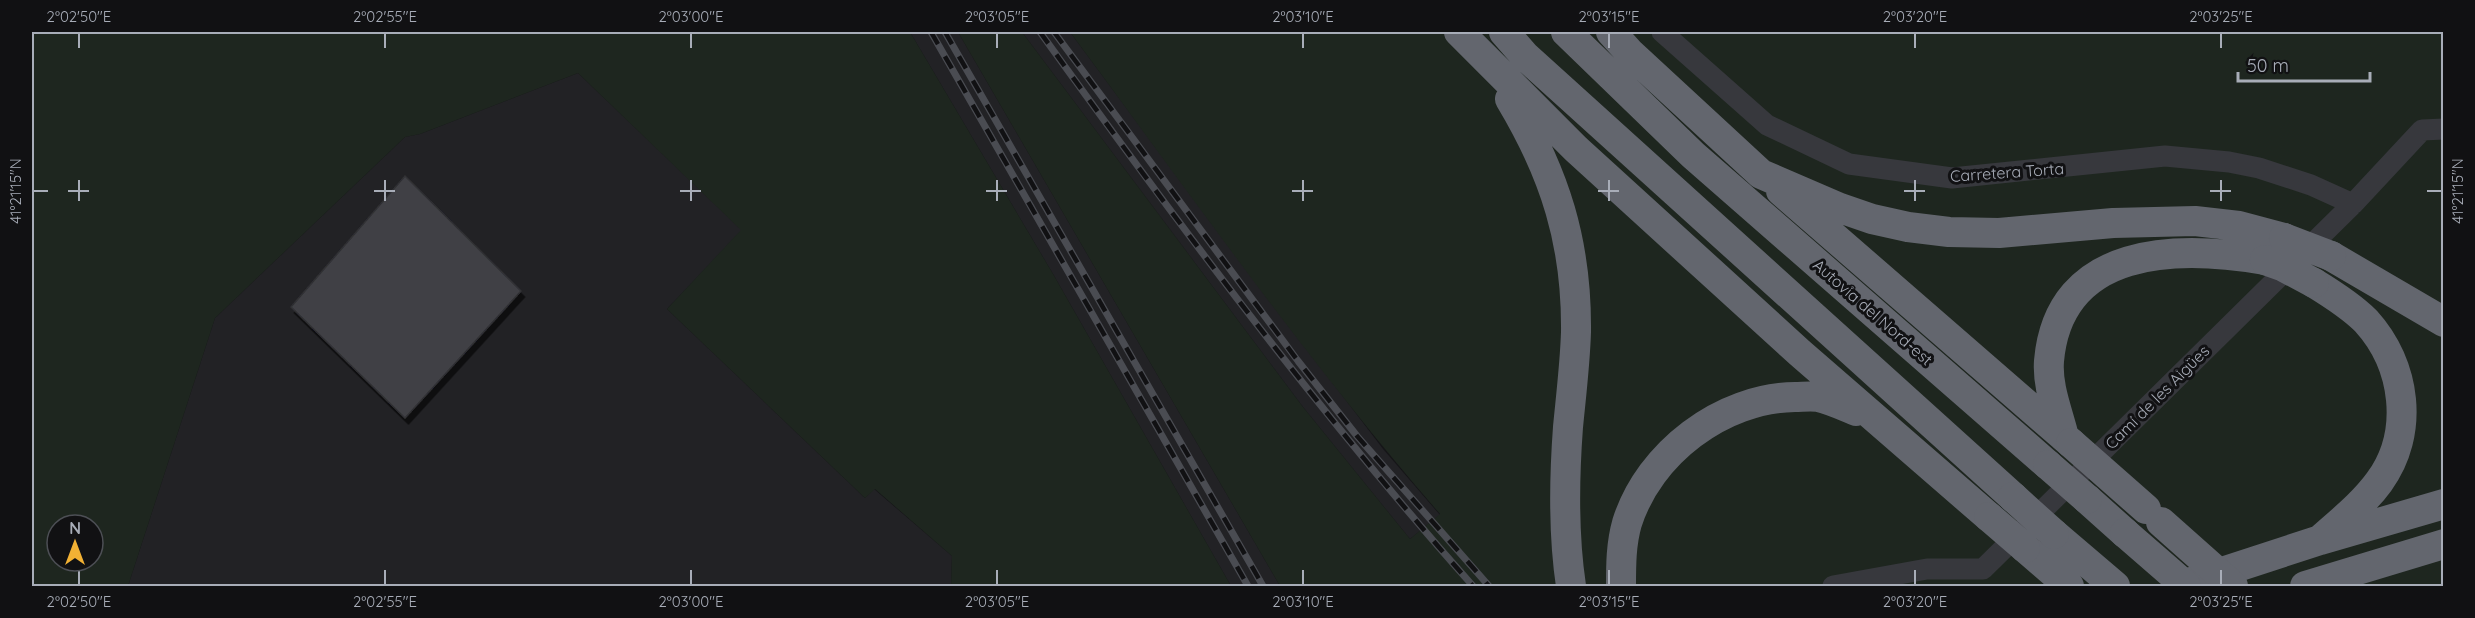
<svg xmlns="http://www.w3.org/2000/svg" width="2475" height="618" font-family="Quicksand,sans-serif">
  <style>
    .built { fill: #222225 }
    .green { fill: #1e261f; fill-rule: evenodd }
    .building { fill: #404145; stroke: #303034; stroke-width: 1.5; filter: url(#shadow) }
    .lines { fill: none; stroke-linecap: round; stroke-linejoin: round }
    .minor { stroke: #37383d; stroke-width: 21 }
    .highway { stroke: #63666e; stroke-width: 30 }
    .rail-casing { stroke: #4a4c52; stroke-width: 7 }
    .rail { stroke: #111113; stroke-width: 4.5; stroke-dasharray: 14; stroke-linecap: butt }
    .highway-bridge { stroke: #63666e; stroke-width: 30 }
    .ticks { fill: none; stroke: #a8adb8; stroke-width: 2 }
    .labels { text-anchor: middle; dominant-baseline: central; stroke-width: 6; stroke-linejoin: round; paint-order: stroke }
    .street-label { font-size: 16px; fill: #a8adb8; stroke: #111113 }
    .neatline { fill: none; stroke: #a8adb8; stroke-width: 2 }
    .ticks-label { font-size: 15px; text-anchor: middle; fill: #a8adb8 }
  </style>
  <defs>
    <filter id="shadow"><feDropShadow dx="3.5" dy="6" stdDeviation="0" flood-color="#0009"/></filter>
  </defs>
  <rect width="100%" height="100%" fill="#161618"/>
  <path class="built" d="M910 32H958L1280 586H1231L1053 274Z
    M1022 32H1070L1240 261 1383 449 1440 515 1410 539 1303 407Z
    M578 73 742 230 667 309 865 498 874 489 952 556 951 586H128L215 318 405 137 420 134Z"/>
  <path class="green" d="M32 32H910L1053 274 1231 586H951L952 556 875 489 865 498 667 309 741 230 578 73 420 134 405 137 215 318 128 586H32ZM57 525H93V561H57Z
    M958 32H1022L1303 407 1410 539 1440 514C1307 361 1190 194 1070 32H2443V586H1280Z"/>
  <path class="building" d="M405 176 521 291 405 418 291 307Z"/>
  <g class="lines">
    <path class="minor" d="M1662 32 1767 125 1849 164 1952 178 2165 156 2229 162 2259 168 2311 185 2353 204
      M1833 586 1927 569H1983L2353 204 2422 130 2444 129"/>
    <path class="highway" d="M1459 32 1576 149 1800 353 1989 517
      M1504 32 1525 56 2013 497
      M1566 32 1693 155 2048 465
      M1611 32 1630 53 1761 174 1840 208 1872 219 1908 227 1949 232 1999 233 2113 223 2195 221 2239 226 2284 238
      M1510 99C1555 174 1577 243 1576 332 1575 364 1571 396 1568 427 1564 481 1563 533 1571 586
      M1781 191 2071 443
      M2331 256 2444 322
      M2314 283C2332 294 2351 306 2366 321 2406 365 2415 433 2379 482 2363 504 2340 522 2320 540
      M2064 437C2058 412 2047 387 2049 361 2059 245 2178 245 2265 260
      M2087 499 2125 533
      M2054 534 2115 586
      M2025 548 2069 586
      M1621 586C1621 565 1621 544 1627 523 1649 453 1722 398 1795 397 1802 397 1811 396 1818 397 1831 400 1844 406 1856 411
      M2179 586 2320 540 2444 504
      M2305 586 2444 544"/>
    <g class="rail-casing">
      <path id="rail" d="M931 32 1248 586
        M945 32 1263 586
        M1040 32C1177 222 1317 411 1473 586
        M1054 32 1298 361 1357 436 1489 586"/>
    </g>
    <use href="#rail" class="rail"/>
    <path class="highway-bridge" d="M2284 238 2331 256
      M2265 260 2282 266 2314 283
      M2071 443 2146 509
      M2048 465 2087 499
      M2013 497 2054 534
      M1989 517 2025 548
      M2161 522 2233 586
      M2125 533 2186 586"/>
  </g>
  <path class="ticks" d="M79 33V48M385 33V48M691 33V48M997 33V48M1303 33V48M1609 33V48M1915 33V48M2221 33V48M79 180V201M385 180V201M691 180V201M997 180V201M1303 180V201M1609 180V201M1915 180V201M2221 180V201M33 191H48M68 191H89M374 191H395M680 191H701M986 191H1007M1292 191H1313M1598 191H1619M1904 191H1925M2210 191H2231M2427 191H2442M79 570V585M385 570V585M691 570V585M997 570V585M1303 570V585M1609 570V585M1915 570V585M2221 570V585"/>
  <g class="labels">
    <g class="street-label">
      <text transform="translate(2007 172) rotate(-4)">Carretera Torta</text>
      <text transform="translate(1873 312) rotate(41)">Autovia del Nord-est</text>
      <text transform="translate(2157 397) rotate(-45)">Camí de les Aigües</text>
    </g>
  </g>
  <rect width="2475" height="618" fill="none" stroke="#111113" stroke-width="66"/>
  <g transform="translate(75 543)"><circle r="28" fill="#111113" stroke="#4d4f55" stroke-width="1.5"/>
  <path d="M0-4.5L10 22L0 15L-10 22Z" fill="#f2b134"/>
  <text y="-9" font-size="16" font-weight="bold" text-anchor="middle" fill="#a8adb8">N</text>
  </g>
  <path d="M2238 72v9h132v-9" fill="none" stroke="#a8adb8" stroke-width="3"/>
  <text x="2247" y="72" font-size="18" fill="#a8adb8" stroke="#111113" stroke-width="4.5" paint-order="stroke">50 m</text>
  <rect x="33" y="33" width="2409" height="552" class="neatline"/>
  <g class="ticks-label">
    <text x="79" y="22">2°02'50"E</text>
    <text x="385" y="22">2°02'55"E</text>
    <text x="691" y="22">2°03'00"E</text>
    <text x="997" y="22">2°03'05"E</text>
    <text x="1303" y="22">2°03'10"E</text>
    <text x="1609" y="22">2°03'15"E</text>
    <text x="1915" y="22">2°03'20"E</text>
    <text x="2221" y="22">2°03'25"E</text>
    <text transform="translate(16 191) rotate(-90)" y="5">41°21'15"N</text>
    <text transform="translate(2458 191) rotate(-90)" y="5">41°21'15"N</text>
    <text x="79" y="607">2°02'50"E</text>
    <text x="385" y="607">2°02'55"E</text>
    <text x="691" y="607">2°03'00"E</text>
    <text x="997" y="607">2°03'05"E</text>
    <text x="1303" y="607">2°03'10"E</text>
    <text x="1609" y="607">2°03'15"E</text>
    <text x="1915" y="607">2°03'20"E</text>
    <text x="2221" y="607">2°03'25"E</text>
  </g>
</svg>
